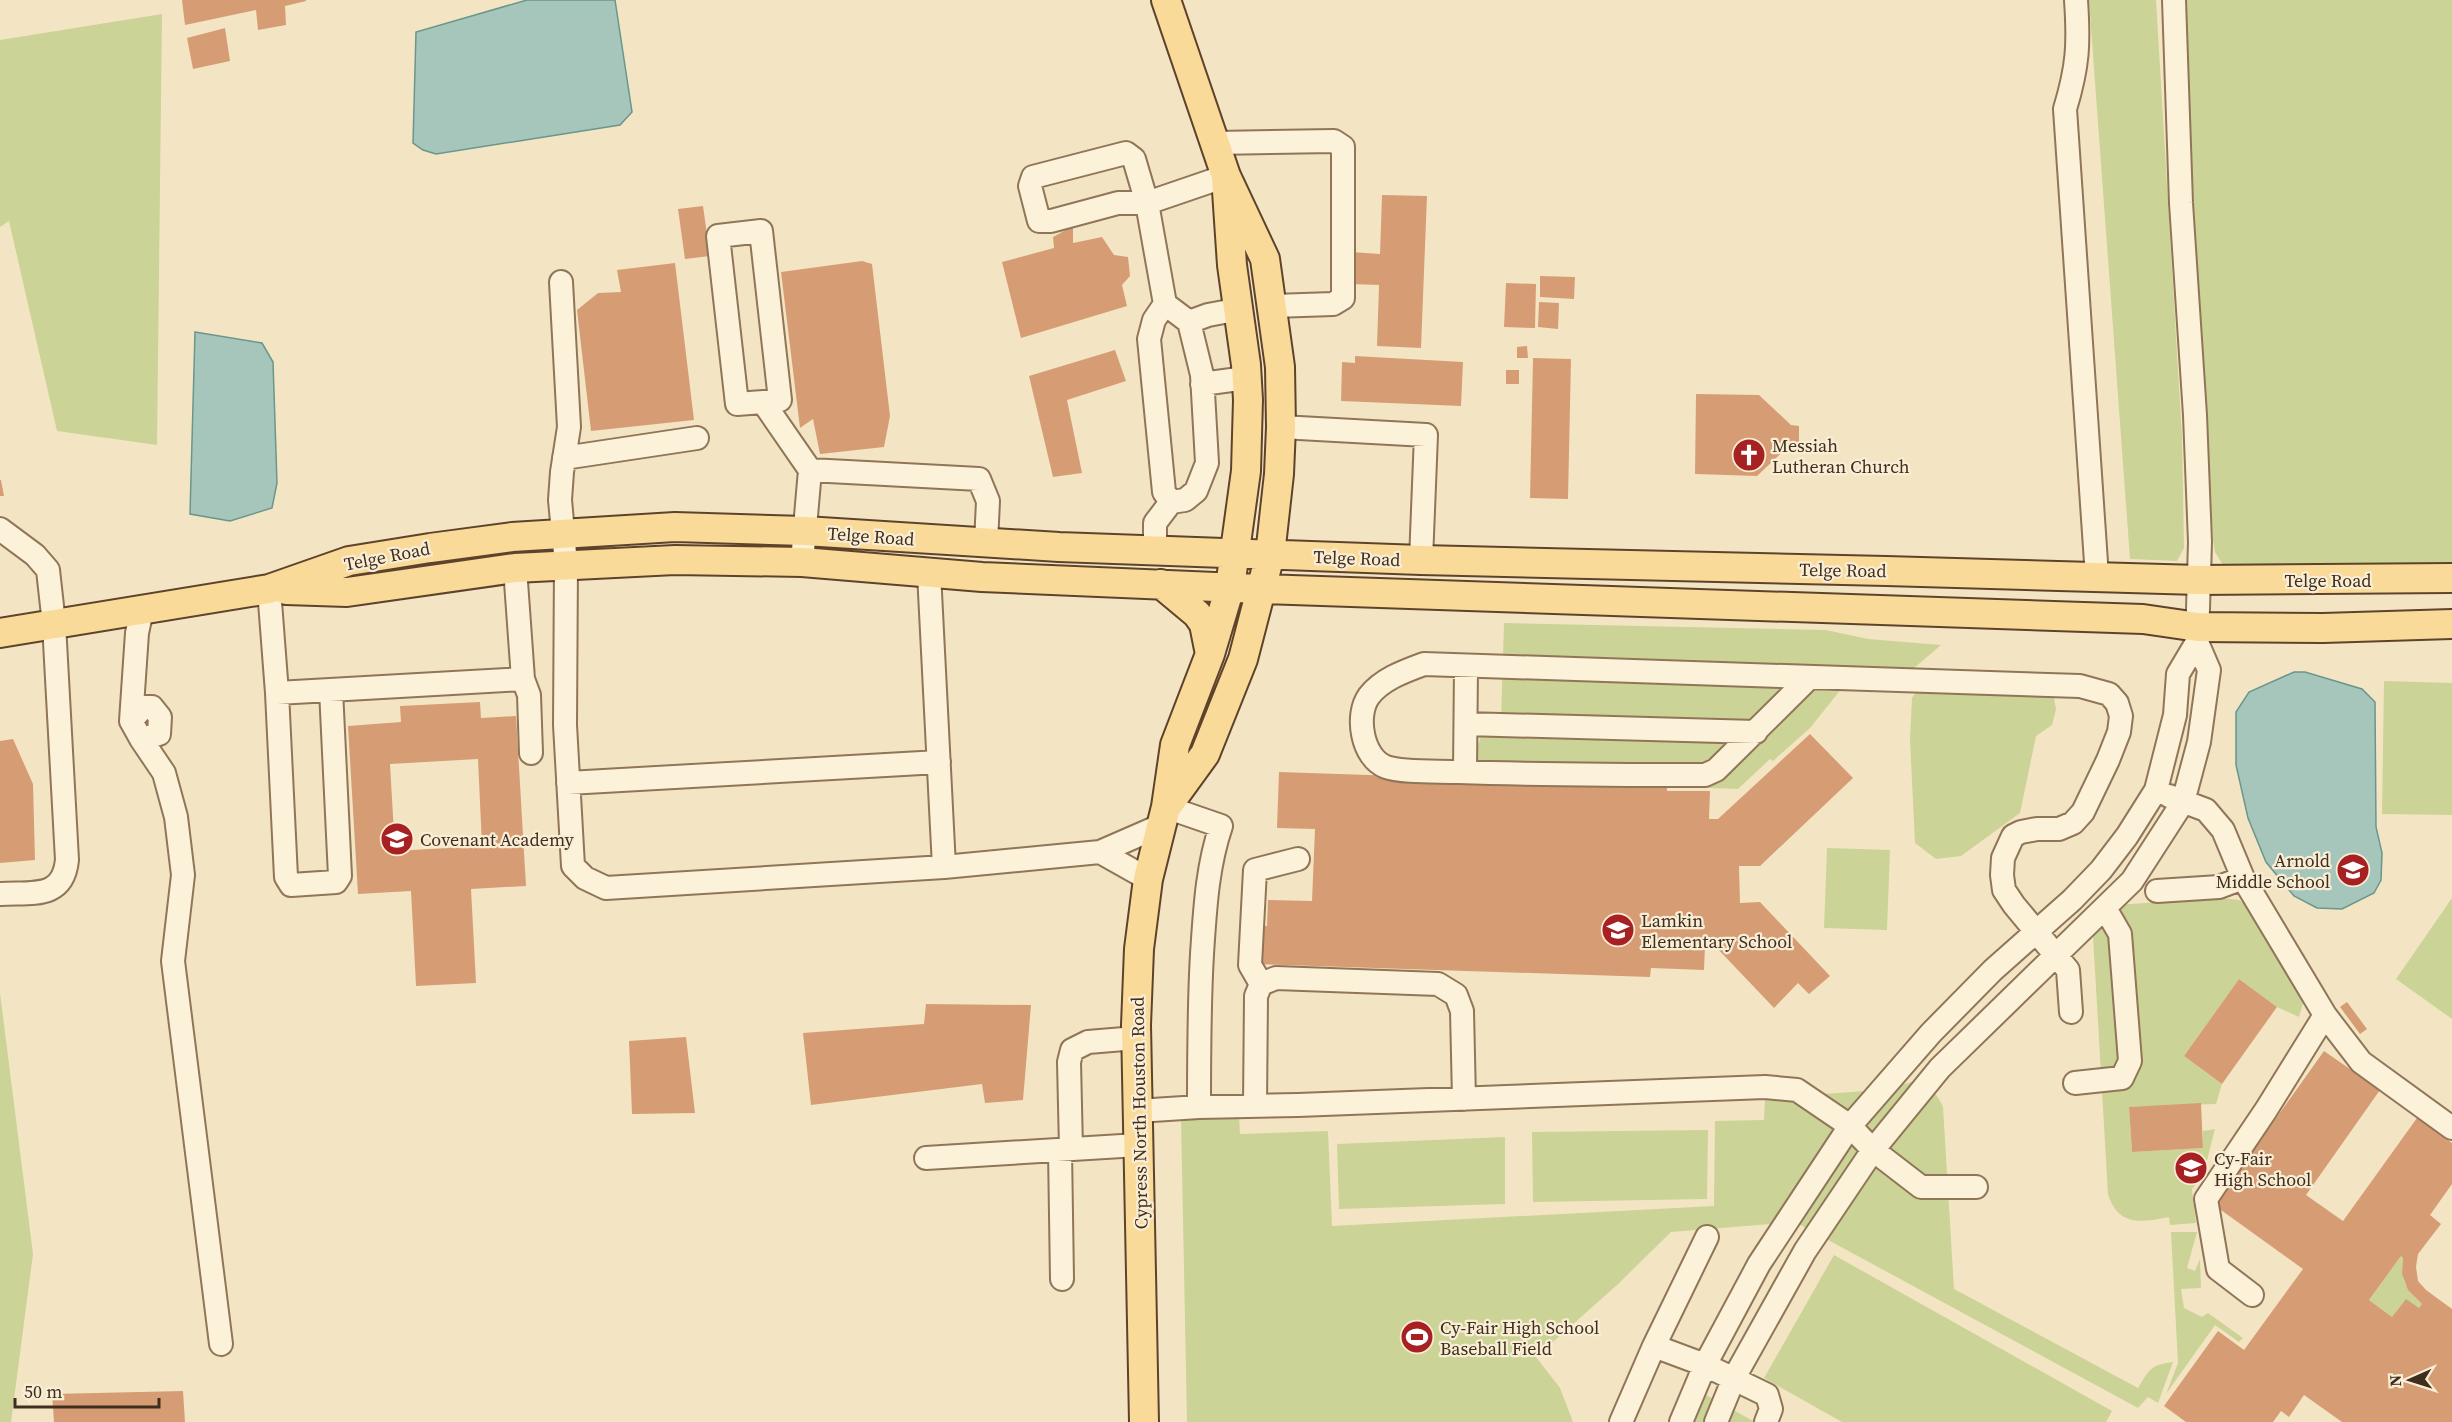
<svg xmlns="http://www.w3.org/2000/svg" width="2452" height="1422" font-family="'Source Serif 4',serif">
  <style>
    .green { fill: #ccd396 }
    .water { fill: #a6c6bc; stroke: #6b968b; stroke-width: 1.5 }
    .building { fill: #d69d75; fill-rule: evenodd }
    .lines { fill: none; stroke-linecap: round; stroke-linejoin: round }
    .minor-casing { stroke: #907558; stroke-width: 26 }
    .major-casing { stroke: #5e432c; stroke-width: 32 }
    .minor { stroke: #fcf1d9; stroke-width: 22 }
    .major { stroke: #fada98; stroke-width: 28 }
    .labels { text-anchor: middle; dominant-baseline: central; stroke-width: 4.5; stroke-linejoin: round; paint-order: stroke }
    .poi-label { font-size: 18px; fill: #3f2d1d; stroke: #f9eed5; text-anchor: start }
    .street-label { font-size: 18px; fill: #3f2d1d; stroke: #f9eed5 }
  </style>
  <rect width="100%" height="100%" fill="#f3e5c4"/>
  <path class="green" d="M2089 0H2156L2182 437 2184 548 2177 561 2130 559Z
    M2182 0H2452V565L2226 570 2215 552 2213 539Z
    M162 14 157 445 57 431 9 221 0 227V40Z
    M1504 623 1826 630 1868 639 1941 645 1914 668 1854 673 1810 728 1773 761 1770 759 1738 789 1471 779 1473 759 1483 731 1501 721Z
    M1926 678 2052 688 2056 709 2052 725 2036 736 2020 813 1961 856 1936 859 1915 843 1910 740 1912 698Z
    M2384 681 2452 683V815L2382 814Z
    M1827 848 1890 850 1887 930 1824 928Z
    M2221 898 2239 900 2259 911 2308 986 2299 1017 2277 1007 2239 979 2184 1056 2222 1084 2216 1104 2129 1107 2132 1152 2203 1148V1131L2215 1129 2203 1176 2192 1189 2196 1223 2170 1225 2169 1217C2140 1223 2118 1226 2108 1194L2093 936 2095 922 2115 905Z
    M2452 898V1019L2396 979Z
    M0 993 33 1254 11 1422H0Z
    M1916 1081C1930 1087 1937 1093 1943 1107L1954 1289 2138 1388C2150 1369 2150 1365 2173 1362L2158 1403 2148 1397 2138 1408 1795 1222 1671 1232 1617 1285 1536 1357 1560 1388 1573 1422H1187L1181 1118 1239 1116 1240 1134 1328 1131 1332 1226 1714 1206 1715 1121 1764 1120 1765 1098 1881 1090Z
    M1708 1130 1707 1199 1533 1202 1532 1132Z
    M1505 1137V1204L1339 1209 1337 1144Z
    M2171 1232H2197L2187 1268 2195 1271 2200 1259 2201 1288 2181 1289 2184 1308 2202 1317 2208 1313 2243 1338 2239 1342 2215 1325 2166 1394 2178 1363Z
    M1834 1255 2112 1411 2106 1422H1842L1764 1378Z
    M2401 1256 2403 1258C2401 1281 2405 1288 2422 1304L2419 1308 2406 1300 2392 1317 2369 1300Z
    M1697 1390 1755 1422H1679Z"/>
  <path class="water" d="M527 0H615L632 112 620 125 436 154 423 150 413 143 416 32Z
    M195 332 262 343 273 362 277 483 272 508 230 521 190 514Z
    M2294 672H2305L2362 689 2375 702 2376 827 2382 853 2381 880 2374 893 2342 909 2317 908 2294 896 2266 862 2248 818 2236 765V712L2249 692Z"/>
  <path class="building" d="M182 0H306V1L285 6 286 25 258 30 256 10 185 25Z
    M225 28 230 61 193 69 187 38Z
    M1382 195 1427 196 1421 348 1377 346 1379 285 1350 284 1351 252 1380 254Z
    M703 206 710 256 685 259 678 209Z
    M1073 226V243L1102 237 1114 255 1128 257 1130 276 1122 285 1127 306 1021 338 1002 262 1054 248 1053 237Z
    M862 261 872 264 890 416 884 447 820 454 813 419 800 428 781 272Z
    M675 263 694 420 591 431 577 310 598 293 621 292 617 270Z
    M1540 276 1575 277 1574 299 1540 297Z
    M1506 283 1536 284 1535 328 1504 327Z
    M1539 302 1559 303 1558 329 1538 327Z
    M1527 346 1528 358H1517V347Z
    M1115 350 1126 381 1067 400 1082 473 1053 477 1029 376Z
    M1355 356 1463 362 1461 406 1341 401 1342 362 1355 363Z
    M1533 358 1571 359 1568 499 1530 498Z
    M1506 370H1519V384H1506Z
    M1696 394 1759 395 1791 425 1799 426V444H1791L1757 476 1695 474Z
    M0 480H1L4 496H0Z
    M480 702 481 718 516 716 526 886 471 889 476 983 416 986 411 891 358 894 348 726 401 722 400 706ZM478 759 482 846 395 851 390 764Z
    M1810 734 1853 778 1760 866H1739L1740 903 1760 902 1830 976 1809 994 1798 983 1774 1008 1715 946 1705 945 1704 970 1651 968 1650 977 1256 964 1258 926H1267L1268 900 1312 901 1315 829 1277 828 1279 772 1667 785V791H1710L1709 819H1718Z
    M13 739 33 784 35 860 0 863V741Z
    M2239 979 2277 1007 2222 1084 2184 1056Z
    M2347 1002 2367 1029 2360 1034 2340 1007Z
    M926 1004 1031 1005 1023 1100 985 1103 982 1084 811 1105 803 1033 924 1024Z
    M686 1037 695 1113 632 1114 629 1041Z
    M2324 1051 2380 1090 2306 1195 2343 1221 2417 1118 2452 1143V1184L2430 1215 2441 1224 2418 1254 2416 1267 2418 1281 2426 1290 2452 1309V1422H2342L2304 1395 2289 1417 2281 1411 2273 1422H2186L2164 1406 2218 1331 2244 1350 2303 1269 2214 1205ZM2401 1256 2403 1258 2402 1274 2408 1290 2422 1304 2419 1308 2406 1299 2392 1317 2369 1300Z
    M2201 1103 2203 1148 2132 1152 2129 1107Z
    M183 1391 185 1422H54L52 1394Z"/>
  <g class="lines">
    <g class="minor-casing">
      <path id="minor" d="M2076 0C2079 44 2078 66 2065 109L2097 577
        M1215 143 1334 141 1343 147V298L1333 304 1273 306
        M561 282 569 427 562 472 560 500 566 564 565 725 573 866 585 878 606 888 944 867 1100 852 1162 825
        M1165 304 1147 203 1134 159 1126 153 1033 177 1030 186 1039 221H1051L1118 203H1147L1226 176
        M1189 322 1208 315 1240 309
        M1202 384 1246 378
        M763 402 780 400 761 231 718 236 737 404 763 402 810 470
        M1281 427 1426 435 1421 560
        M564 458 697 438
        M0 529 35 555 48 570 54 624 67 860C63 900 32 892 0 894
        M1155 550V523L1171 502 1185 500 1196 491 1207 463 1206 445 1202 375 1189 322 1165 304 1154 320 1149 339 1164 492 1171 502
        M802 562 810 470 979 479 988 501 986 543
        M515 568 523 679 529 695 531 753
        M929 573 944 867
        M269 589 277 693 286 877 291 885 336 882 340 876 331 690
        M142 610 137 633 131 721 141 739 164 773 176 817 183 875 173 961 221 1344
        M1809 678 1716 770 1705 775C1623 775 1541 775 1459 772 1440 771 1402 773 1386 767 1362 758 1355 715 1369 696 1382 679 1405 671 1424 664L2080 686 2109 694 2117 703 2121 716 2119 732 2108 760 2083 812 2073 823 2059 829H2037L2021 832 2013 836 2003 858 2002 875 2004 890 2014 905 2068 970 2071 1012
        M277 693 523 679
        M131 721 143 707H152L160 717 159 734 141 739
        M1466 724 1756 732
        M1465 772 1466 667
        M568 783 939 762
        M2169 796 2206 810 2223 830 2243 878 2325 1015 2361 1062 2452 1128
        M1166 807 1221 826C1207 867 1205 910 1202 954 1199 1005 1199 1055 1199 1107
        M1100 852 1148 879
        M2157 891 2219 887 2243 878
        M1261 984 1276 978 1438 984 1456 995 1462 1011 1464 1099
        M2075 1083 2122 1078 2130 1061 2120 934 2105 908
        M1255 1106 1256 996 1261 984 1250 965 1255 870 1298 859
        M1137 1111 1199 1107 1298 1105 1765 1087 1797 1090 1850 1126 1873 1150 1921 1187H1976
        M1071 1149 1069 1062 1072 1050 1088 1042 1136 1038
        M1060 1150 1062 1279
        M926 1158 1138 1145
        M2252 1295 2218 1269 2206 1199 2266 1110 2325 1015
        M1654 1346 1707 1237
        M1621 1422 1654 1346 1705 1365 1767 1395 1771 1409 1766 1422
        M1681 1422 1705 1365 1759 1264 1850 1126 1931 1033 1993 970 2072 900 2101 870 2127 836 2156 790 2175 715 2178 674 2197 642
        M1716 1422 1734 1378 1805 1251 1873 1150 1940 1068 2132 881 2183 802 2199 742 2209 670 2197 642 2200 542 2195 415 2181 203 2174 0"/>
    </g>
    <g class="major-casing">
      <path id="major" d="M1166 0 1226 176 1265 259 1280 367 1281 427 1279 474 1270 555 1243 659 1205 754 1168 805
        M1161 584 1197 614 1204 624 1210 654
        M286 590 347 592 515 568 675 560 802 562 982 577 1262 589 2143 619 2198 627 2323 628 2452 624
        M0 633 269 589 349 561 430 548 512 537 675 527 805 531 1059 547 1421 560 1886 571 2199 580 2452 578
        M1144 1422 1136 1025 1139 949 1148 879 1166 807 1175 745 1210 654 1230 587 1246 471 1248 400 1246 365 1232 265 1226 176"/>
    </g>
    <use href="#minor" class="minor"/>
    <use href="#major" class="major"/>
  </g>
  <defs>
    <g id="church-disc" transform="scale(1.725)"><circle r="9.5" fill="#a72022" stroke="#f9eed5"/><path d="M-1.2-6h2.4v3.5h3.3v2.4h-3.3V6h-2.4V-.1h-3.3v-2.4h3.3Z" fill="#fff"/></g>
    <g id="school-disc" transform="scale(1.725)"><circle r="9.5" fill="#a72022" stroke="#f9eed5"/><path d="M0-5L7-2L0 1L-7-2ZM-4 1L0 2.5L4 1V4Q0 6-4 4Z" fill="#fff"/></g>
    <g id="stadium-disc" transform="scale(1.725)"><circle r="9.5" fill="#a72022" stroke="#f9eed5"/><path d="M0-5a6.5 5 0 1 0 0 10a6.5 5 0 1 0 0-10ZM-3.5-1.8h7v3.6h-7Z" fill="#fff"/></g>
  </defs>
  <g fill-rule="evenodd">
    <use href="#church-disc" x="1749" y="455"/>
    <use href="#school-disc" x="397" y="839"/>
    <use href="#school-disc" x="2353" y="870"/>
    <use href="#school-disc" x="1618" y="930"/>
    <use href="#school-disc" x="2191" y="1168"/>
    <use href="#stadium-disc" x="1417" y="1337"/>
  </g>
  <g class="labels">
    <g class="poi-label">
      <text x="1772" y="445">Messiah<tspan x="1772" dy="21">Lutheran Church</tspan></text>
      <text x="420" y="839">Covenant Academy</text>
      <text x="2330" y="860" text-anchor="end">Arnold<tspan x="2330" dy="21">Middle School</tspan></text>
      <text x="1641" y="920">Lamkin<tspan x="1641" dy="21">Elementary School</tspan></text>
      <text x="2214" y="1158">Cy-Fair<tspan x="2214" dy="21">High School</tspan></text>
      <text x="1440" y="1327">Cy-Fair High School<tspan x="1440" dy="21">Baseball Field</tspan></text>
    </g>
    <g class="street-label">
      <text transform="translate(871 536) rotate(4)">Telge Road</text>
      <text transform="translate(387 556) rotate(-11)">Telge Road</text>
      <text transform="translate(1357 558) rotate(2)">Telge Road</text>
      <text transform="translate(1843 570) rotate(1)">Telge Road</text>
      <text x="2328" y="580">Telge Road</text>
      <text transform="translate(1139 1113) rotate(-91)">Cypress North Houston Road</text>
    </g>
  </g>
  <g transform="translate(2410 1380) rotate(267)" stroke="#f9eed5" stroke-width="4.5" paint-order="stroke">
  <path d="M0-4.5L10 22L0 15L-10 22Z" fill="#3f2d1d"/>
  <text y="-9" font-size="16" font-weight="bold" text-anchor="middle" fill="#3f2d1d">N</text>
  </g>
  <path d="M15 1398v9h144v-9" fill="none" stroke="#3f2d1d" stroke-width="3"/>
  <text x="24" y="1398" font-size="18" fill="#3f2d1d" stroke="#f9eed5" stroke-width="4.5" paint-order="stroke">50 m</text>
</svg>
